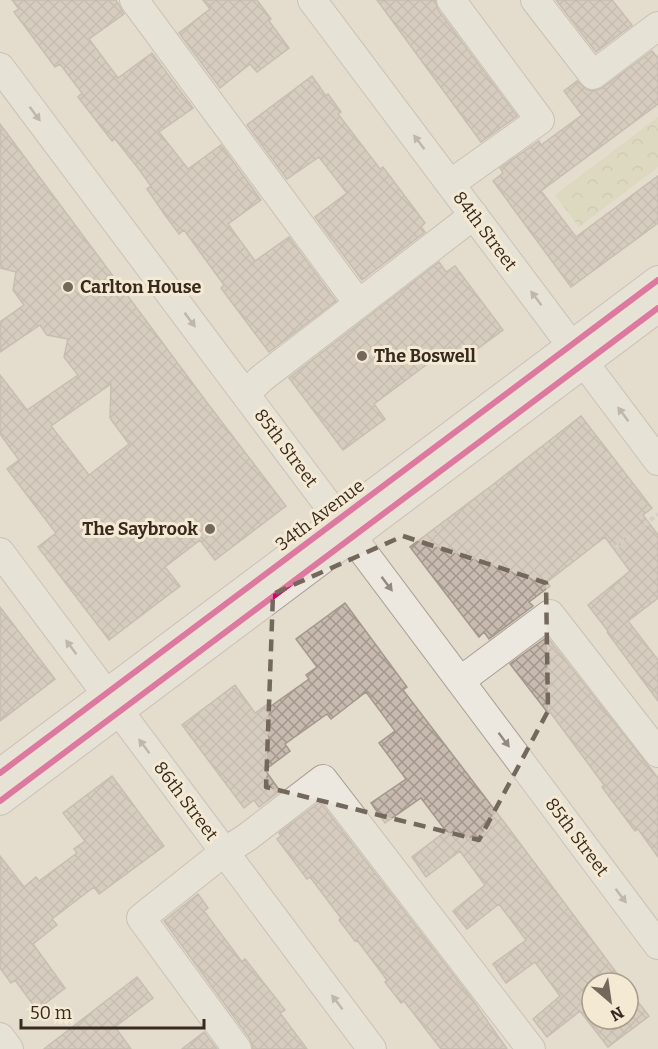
<svg xmlns="http://www.w3.org/2000/svg" width="658" height="1049" font-family="Bitter,serif">
  <style>
    .forest { fill: url(#forest-crowns) }
    .building { fill: url(#building-cross-hatch); stroke: #a4988d; stroke-width: 1.5; fill-rule: evenodd }
    .lines { fill: none; stroke-linecap: round; stroke-linejoin: round }
    .minor-casing { stroke: #a9a196; stroke-width: 30 }
    .path { stroke: #c5beb6; stroke-width: 4; stroke-dasharray: 4.5 3; stroke-linecap: butt }
    .minor { stroke: #ece8df; stroke-width: 28 }
    .cycleway-casing { stroke: #f4ead4; stroke-width: 10 }
    .cycleway { stroke: #d6006c; stroke-width: 6 }
    .oneway { fill: #92897f }
    .marked { fill: none; stroke: #74685c; stroke-width: 4.5; stroke-dasharray: 12 8; stroke-linejoin: round }
    .poi-dot { fill: #74685c; stroke: #f4ead4; stroke-width: 2 }
    .labels { text-anchor: middle; dominant-baseline: central; stroke-width: 6; stroke-linejoin: round; paint-order: stroke }
    .street-label { font-size: 18px; fill: #382a1f; stroke: #f4ead4 }
    .poi-label { font-size: 18px; font-weight: bold; fill: #382a1f; stroke: #f4ead4; text-anchor: start }
  </style>
  <defs>
    <pattern id="forest-crowns" width="20" height="18" patternUnits="userSpaceOnUse" patternTransform="scale(1.5)"><rect width="20" height="18" fill="#d4d3b0"/><path d="M2 6a3 3 0 1 1 6 0M12 15a3 3 0 1 1 6 0" fill="none" stroke="#b7b597"/></pattern>
    <pattern id="building-cross-hatch" width="8" height="8" patternUnits="userSpaceOnUse" patternTransform="scale(1.5)"><rect width="8" height="8" fill="#c7baae"/><path d="M0 0l8 8M0 8l8-8" fill="none" stroke="#a3978d"/></pattern>
  </defs>
  <rect width="100%" height="100%" fill="#e4dccd"/>
  <path class="forest" d="M658 117V167L579 227 555 195Z"/>
  <path class="building" d="M12 0H116L124 14 89 39 118 78 152 53 193 108 159 132 188 169 221 145 261 200 228 224 255 261 289 237 336 301 269 352 221 288 224 285 184 230 179 234 165 215 147 189 151 186 138 168 115 139 112 141 78 97 82 93 60 64 55 67 14 12 19 9Z
    M203 0H257L271 19 269 21 289 48 257 72 250 64 220 88 179 33 210 9Z
    M377 0H435L438 10 517 116 481 142Z
    M556 0H612L632 25 596 52Z
    M652 51 658 58V104L541 191 576 237 658 176V223L571 287 493 181 503 173 500 168 539 141 541 145 582 115 564 91 577 81 587 90 594 91 602 88Z
    M312 76 326 96 328 94 341 112 338 114 380 169 383 167 425 223 421 227 425 232 362 280 315 217 347 193 319 157 287 179 247 125Z
    M0 124 208 404 286 506 215 560 200 540 165 567 180 586 109 640 38 547 56 533 7 469 19 460 0 434V375L27 410 78 375 64 357 68 339 47 335 40 325 0 352V322L24 305 13 290 16 272 0 268ZM111 384 110 418 129 444 89 475 51 426Z
    M439 262 446 272 455 266 503 330 461 361 450 347 374 404 385 419 343 450 289 378Z
    M581 416 652 508 643 515 658 535V598L628 621 658 660V701L607 632 608 631 588 605 630 571 605 537 547 582 550 586 529 602 533 606 489 639 484 632 479 637 410 547 495 483Z
    M345 603 407 687 403 690 507 826 624 983H592V1019H628V989L649 1016 608 1047 580 1011 547 1037 533 1019 560 996 535 962 506 983 493 964 526 940 499 904 467 929 453 911 485 885 460 851 426 877 412 857 446 831 421 798 385 823 371 803 406 779 379 743 395 731 366 692 331 719 327 714 285 744 290 751 265 770 280 791 259 807 254 800 244 808 182 725 235 685 255 713 269 703 271 706 309 679 306 675 317 667 296 639Z
    M0 607 55 679 0 721Z
    M547 637 658 778V857L638 829 635 831 602 787 604 785 550 712 548 713 510 664Z
    M112 776 164 846 99 894 94 887 52 919 57 925 33 944 65 988 37 1010 15 980 11 983 0 968V856L24 887 36 877 39 881 77 853 74 849 85 841 63 813Z
    M320 802 472 999 507 1049H441L404 1001 401 1003 385 982 387 980 357 940 355 941 339 920 341 918 310 877 307 879 277 839 281 836 279 833Z
    M198 894 208 908 204 911 242 962 245 959 285 1010 280 1013 307 1049H253L250 1039 164 921Z
    M137 977 153 998 115 1027 131 1049H44Z
    M204 1032 217 1049H182Z"/>
  <g class="lines">
    <g class="minor-casing">
      <path id="minor" d="M134 0 358 303
        M312 0 658 461
        M535 0 593 75 658 26
        M0 67 658 945
        M450 184 540 120 451 0
        M245 394 262 378 474 215
        M0 552 372 1049
        M460 681 550 614 658 753
        M0 773 658 280
        M0 801 658 308
        M0 1037 9 1049
        M237 1049 141 918 224 852 246 838 323 779 531 1049"/>
    </g>
    <path class="path" d="M615 548 658 514"/>
    <use href="#minor" class="minor"/>
    <g class="cycleway-casing">
      <path id="cycleway" d="M0 773 658 280
        M0 801 658 308"/>
    </g>
    <use href="#cycleway" class="cycleway"/>
  </g>
  <defs><path id="oneway-solid" d="M-6-.8H1V-3.2L6.5 0L1 3.2V.8H-6Z" transform="scale(1.5)"/></defs>
  <g class="oneway">
    <use href="#oneway-solid" transform="translate(35 114) rotate(53)"/>
    <use href="#oneway-solid" transform="translate(419 142) rotate(-127)"/>
    <use href="#oneway-solid" transform="translate(536 298) rotate(-127)"/>
    <use href="#oneway-solid" transform="translate(190 320) rotate(53)"/>
    <use href="#oneway-solid" transform="translate(623 414) rotate(-127)"/>
    <use href="#oneway-solid" transform="translate(387 584) rotate(53)"/>
    <use href="#oneway-solid" transform="translate(71 647) rotate(-127)"/>
    <use href="#oneway-solid" transform="translate(504 740) rotate(53)"/>
    <use href="#oneway-solid" transform="translate(144 746) rotate(-127)"/>
    <use href="#oneway-solid" transform="translate(621 896) rotate(53)"/>
    <use href="#oneway-solid" transform="translate(337 1002) rotate(-127)"/>
  </g>
  <path d="M0 0H658V1049H0ZM403 536 546 583 548 711 479 840 266 787 273 594Z" fill="#e4dccd" fill-opacity=".55" fill-rule="evenodd"/>
  <path class="marked" d="M403 536 546 583 548 711 479 840 266 787 273 594Z"/>
  <g class="poi-dot">
    <circle cx="68" cy="287" r="6"/>
    <circle cx="362" cy="356" r="6"/>
    <circle cx="210" cy="529" r="6"/>
  </g>
  <g class="labels">
    <g class="street-label">
      <text transform="translate(485 231) rotate(53)">84th Street</text>
      <text transform="translate(286 448) rotate(53)">85th Street</text>
      <text transform="translate(320 515) rotate(-37)">34th Avenue</text>
      <text transform="translate(186 801) rotate(53)">86th Street</text>
      <text transform="translate(577 837) rotate(53)">85th Street</text>
    </g>
    <g class="poi-label">
      <text x="80" y="287">Carlton House</text>
      <text x="374" y="356">The Boswell</text>
      <text x="198" y="529" text-anchor="end">The Saybrook</text>
    </g>
  </g>
  <g transform="translate(610 1001) rotate(151)"><circle r="28" fill="#f4ead4" stroke="#a99d8c" stroke-width="1.5"/>
  <path d="M0-4.5L10 22L0 15L-10 22Z" fill="#74685c"/>
  <text y="-9" font-size="16" font-weight="bold" text-anchor="middle" fill="#382a1f">N</text>
  </g>
  <path d="M21 1019v9h183v-9" fill="none" stroke="#382a1f" stroke-width="3"/>
  <text x="30" y="1019" font-size="18" fill="#382a1f" stroke="#f4ead4" stroke-width="4.5" paint-order="stroke">50 m</text>
</svg>
